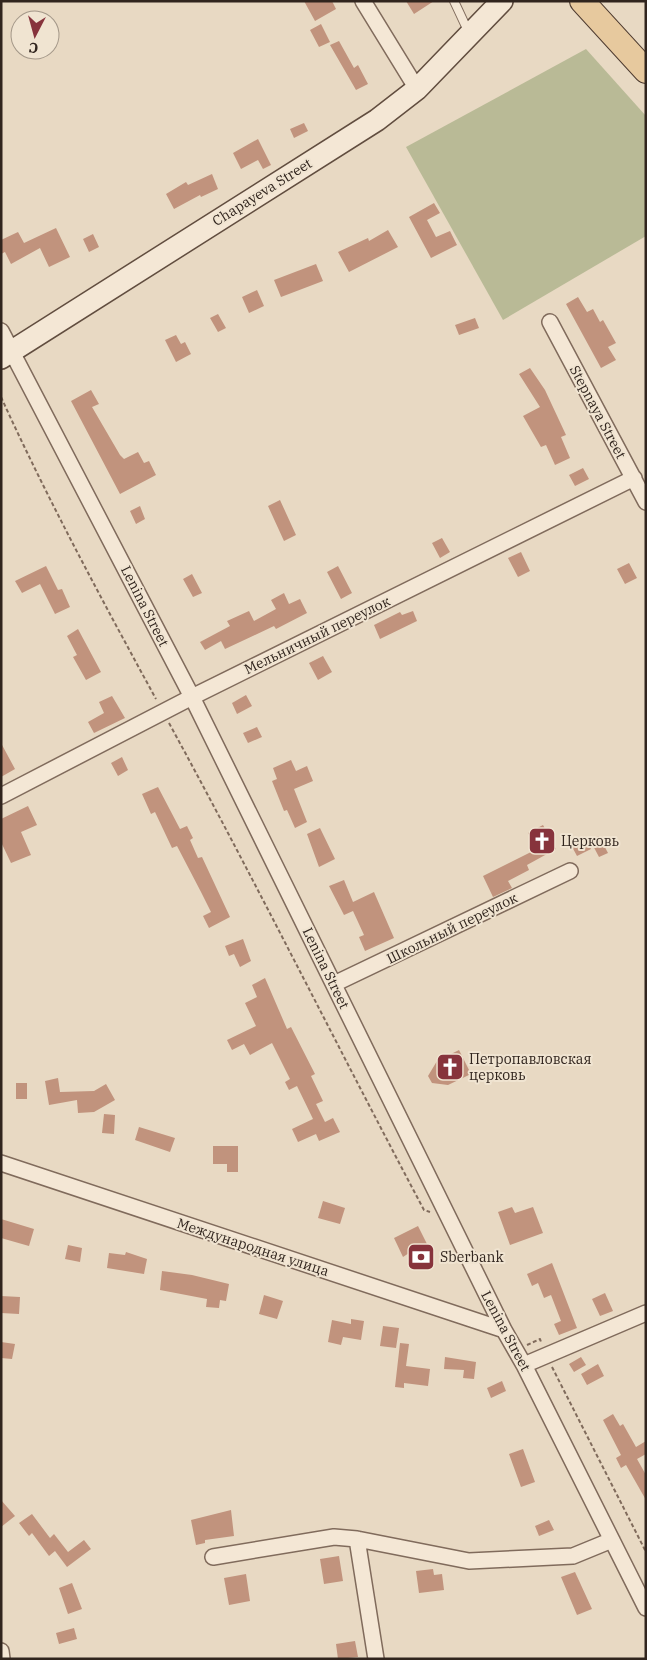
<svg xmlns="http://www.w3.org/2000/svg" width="647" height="1660" font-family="'IBM Plex Serif',serif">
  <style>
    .cemetery { fill: #b9ba96 }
    .building { fill: #c1937d }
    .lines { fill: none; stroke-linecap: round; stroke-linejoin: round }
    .service-casing { stroke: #806b5c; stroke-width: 10 }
    .minor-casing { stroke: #806b5c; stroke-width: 18 }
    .secondary-casing { stroke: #614d3f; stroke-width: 24 }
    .primary-casing { stroke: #4e3b30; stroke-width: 26 }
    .path { stroke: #806b5c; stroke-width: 2; stroke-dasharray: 4 2.5; stroke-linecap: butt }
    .service { stroke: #f4e7d5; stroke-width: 8 }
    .minor { stroke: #f4e7d5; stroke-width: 15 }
    .secondary { stroke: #f4e7d5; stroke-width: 21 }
    .primary { stroke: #e7c99e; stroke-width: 24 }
    .labels { text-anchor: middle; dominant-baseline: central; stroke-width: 4; stroke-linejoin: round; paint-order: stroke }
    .street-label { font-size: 14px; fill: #31251e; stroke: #f0e4d1 }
    .poi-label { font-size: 14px; fill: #31251e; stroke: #f0e4d1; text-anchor: start }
  </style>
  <rect width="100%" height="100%" fill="#e8d9c3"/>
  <path class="cemetery" d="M586 49 646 116V236L503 320 406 147Z"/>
  <path class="building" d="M304 1H332L336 9 315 21Z
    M406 1H434L414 14Z
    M321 24 330 42 319 47 310 30Z
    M339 41 354 68 358 65 368 84 356 90 330 45Z
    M304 123 308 131 294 138 290 129Z
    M258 139 271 165 263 169 258 160 241 169 233 153Z
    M212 174 218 189 201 197 200 195 174 209 166 194 186 182 188 185Z
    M434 203 440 213 427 220 436 237 450 231 457 245 431 258 409 217Z
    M56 228 70 257 49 267 40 248 11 264 5 252 1 254V240L18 232 24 243Z
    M388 230 398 247 349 272 338 252 368 238 369 241Z
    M93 234 99 247 89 252 83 239Z
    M316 264 323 281 281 297 274 280Z
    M257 290 264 306 249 313 242 297Z
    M578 297 587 312 593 309 600 322 603 320 616 343 608 347 616 360 601 368 566 304Z
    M218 314 226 328 218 332 210 318Z
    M475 318 479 328 459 335 455 325Z
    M176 335 181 344 185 342 191 354 176 362 165 340Z
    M530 368 545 390 566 435 561 437 570 458 555 465 546 445 541 447 523 416 540 407 519 374Z
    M91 390 99 404 92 407 120 455 124 459 138 452 144 463 149 461 156 475 120 494 71 401Z
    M583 468 589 479 575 486 569 475Z
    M280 500 296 535 284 541 268 506Z
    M140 506 145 519 136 524 130 511Z
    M442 538 450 552 440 558 432 543Z
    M521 552 530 571 518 577 508 558Z
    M629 563 637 578 625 584 617 569Z
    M46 566 58 590 62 589 70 607 55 614 40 584 22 593 15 581Z
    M338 566 352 593 341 599 327 572Z
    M192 574 202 593 193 597 183 579Z
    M284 593 289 604 300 599 307 613 276 629 274 626 225 649 221 641 205 650 200 642 230 626 227 621 249 611 254 621 276 609 271 600Z
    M413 611 417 621 380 639 374 625 400 612 402 615Z
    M78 629 101 672 86 680 73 657 77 655 67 636Z
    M323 656 332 672 318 680 309 663Z
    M246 695 252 706 237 714 232 703Z
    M112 696 125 718 94 733 88 722 104 713 99 702Z
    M257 727 262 737 248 743 243 733Z
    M1 743 15 769 1 777Z
    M122 757 128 770 118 776 111 763Z
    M291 760 296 771 307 766 313 781 294 789 307 822 295 828 287 810 284 811 272 781 277 779 273 768Z
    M158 787 180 829 187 826 193 838 190 840 198 858 202 857 230 917 209 928 203 916 211 912 201 892 177 846 172 848 155 812 151 814 142 794Z
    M28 806 37 825 21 832 31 855 11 863 1 842V819Z
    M543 825 556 849 527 865 529 870 508 881 512 888 493 897 483 876 537 849 528 833Z
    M320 828 335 859 319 867 307 834Z
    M584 836 591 849 577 856 570 843Z
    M599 836 608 853 599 857 590 840Z
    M344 880 353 902 374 892 394 938 365 951 359 937 364 935 353 911 344 915 329 886Z
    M243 939 251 961 240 967 234 954 229 956 225 946Z
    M265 978 287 1029 291 1027 315 1074 311 1076 323 1101 316 1104 325 1122 333 1118 340 1132 319 1141 316 1134 298 1142 292 1129 313 1119 297 1086 289 1090 285 1082 290 1079 272 1043 250 1055 244 1044 232 1050 227 1040 256 1026 245 1003 257 997 252 985Z
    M459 1050 471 1074 448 1085 432 1083 428 1076 437 1061Z
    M58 1078 60 1092 94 1091 106 1084 115 1100 94 1112 78 1113 77 1100 49 1105 45 1081Z
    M16 1083H27V1099H16Z
    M104 1114 115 1115 114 1134 102 1133Z
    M139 1127 175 1138 170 1152 135 1140Z
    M213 1146H238V1172H227V1164H213Z
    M323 1201 345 1208 340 1224 318 1218Z
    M512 1207 515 1213 533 1207 543 1233 510 1245 498 1212Z
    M1 1219 34 1229 29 1246 1 1238Z
    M418 1226 427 1244 421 1247 427 1258 415 1264 409 1253 403 1257 394 1238Z
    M68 1245 82 1248 80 1262 65 1259Z
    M126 1252 147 1259 144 1274 107 1268 109 1253 125 1255Z
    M552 1263 577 1328 559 1335 554 1324 561 1321 551 1295 544 1298 538 1283 532 1286 527 1274Z
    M162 1271 192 1275 229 1284 226 1301 220 1300 219 1308 206 1307 207 1299 160 1290Z
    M605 1293 613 1311 600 1316 592 1299Z
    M264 1295 283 1301 277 1319 259 1314Z
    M1 1296 20 1297 19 1314 1 1313Z
    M351 1319 364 1321 361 1340 343 1337 341 1345 328 1342 332 1320 351 1324Z
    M383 1326 399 1328 396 1348 380 1346Z
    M1 1342 15 1344 12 1359 1 1358Z
    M400 1343 409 1344 406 1366 430 1369 428 1386 404 1383V1388L395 1387Z
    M445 1357 476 1362 474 1379 463 1378 464 1370 444 1369Z
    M581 1357 586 1365 574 1372 569 1364Z
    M598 1364 604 1376 587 1385 581 1374Z
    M502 1381 506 1391 491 1398 487 1388Z
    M613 1414 620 1426 623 1424 636 1447 646 1441V1454L637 1459 646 1475V1500L626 1465 621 1468 616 1458 621 1455 603 1420Z
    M523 1449 535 1482 521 1487 509 1454Z
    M1 1500 15 1516 1 1527Z
    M231 1510 234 1536 205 1540V1543L196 1545 191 1520Z
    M32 1514 50 1538 54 1534 68 1552 84 1540 91 1549 67 1567 55 1551 49 1556 32 1533 29 1536 19 1523Z
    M549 1520 554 1530 539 1536 535 1526Z
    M339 1556 343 1581 324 1584 320 1559Z
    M433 1569 434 1575 442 1574 444 1590 419 1593 416 1571Z
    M575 1572 592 1609 577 1615 561 1577Z
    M246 1574 250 1601 229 1605 224 1578Z
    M72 1583 82 1609 68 1614 59 1588Z
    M74 1628 77 1639 59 1644 56 1633Z
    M355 1641 358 1657 338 1659 336 1644Z"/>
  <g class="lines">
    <g class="service-casing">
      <path id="service" d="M454 1 469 33"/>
    </g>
    <g class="minor-casing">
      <path id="minor" d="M363 1 417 89
        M550 322 646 502
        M1 331 192 697 504 1330 524 1365 646 1608
        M1 796 192 697 634 478
        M334 984 570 871
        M1 1163 504 1330
        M524 1365 646 1313
        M357 1539 376 1659
        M213 1557 334 1537 357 1539 469 1561 573 1556 612 1540
        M1 1651 2 1659"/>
    </g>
    <g class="secondary-casing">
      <path id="secondary" d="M1 358 377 120 417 89 502 1"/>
    </g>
    <g class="primary-casing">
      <path id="primary" d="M582 1 646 71"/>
    </g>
    <path class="path" d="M1 397C48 500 102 600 156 699
      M169 723C257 884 338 1048 424 1210L430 1212
      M527 1345 540 1339 541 1342
      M552 1367 646 1552"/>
    <use href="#service" class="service"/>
    <use href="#minor" class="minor"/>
    <use href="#secondary" class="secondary"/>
    <use href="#primary" class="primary"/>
  </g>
  <defs>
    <g id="church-square" transform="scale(1.4375)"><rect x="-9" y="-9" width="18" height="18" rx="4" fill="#87333c" stroke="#f0e4d1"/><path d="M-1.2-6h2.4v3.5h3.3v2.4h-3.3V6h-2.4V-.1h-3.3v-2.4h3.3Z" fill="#fff"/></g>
    <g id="bank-square" transform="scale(1.4375)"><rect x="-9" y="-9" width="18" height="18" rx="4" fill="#87333c" stroke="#f0e4d1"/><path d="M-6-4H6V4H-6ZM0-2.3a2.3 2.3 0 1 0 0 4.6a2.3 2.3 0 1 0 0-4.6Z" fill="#fff"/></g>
  </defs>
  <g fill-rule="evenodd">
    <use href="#church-square" x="542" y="841"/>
    <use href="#church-square" x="450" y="1067"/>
    <use href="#bank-square" x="421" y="1257"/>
  </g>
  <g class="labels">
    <g class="street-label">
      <text transform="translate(262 192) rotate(-32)">Chapayeva Street</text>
      <text transform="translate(598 412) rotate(62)">Stepnaya Street</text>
      <text transform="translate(145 606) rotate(63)">Lenina Street</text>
      <text transform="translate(317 635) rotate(-26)">Мельничный переулок</text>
      <text transform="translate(452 928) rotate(-26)">Школьный переулок</text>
      <text transform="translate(326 968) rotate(64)">Lenina Street</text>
      <text transform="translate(253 1247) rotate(18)">Международная улица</text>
      <text transform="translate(506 1331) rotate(62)">Lenina Street</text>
    </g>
    <g class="poi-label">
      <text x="561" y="841">Церковь</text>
      <text x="469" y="1059">Петропавловская<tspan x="469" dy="16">церковь</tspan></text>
      <text x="440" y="1257">Sberbank</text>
    </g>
  </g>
  <rect width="647" height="1660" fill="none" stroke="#31251e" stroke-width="5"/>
  <g transform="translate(35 35) rotate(186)"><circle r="24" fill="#f0e4d1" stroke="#a49889"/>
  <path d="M0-4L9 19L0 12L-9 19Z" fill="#87333c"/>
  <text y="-8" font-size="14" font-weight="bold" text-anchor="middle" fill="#31251e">С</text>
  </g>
</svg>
